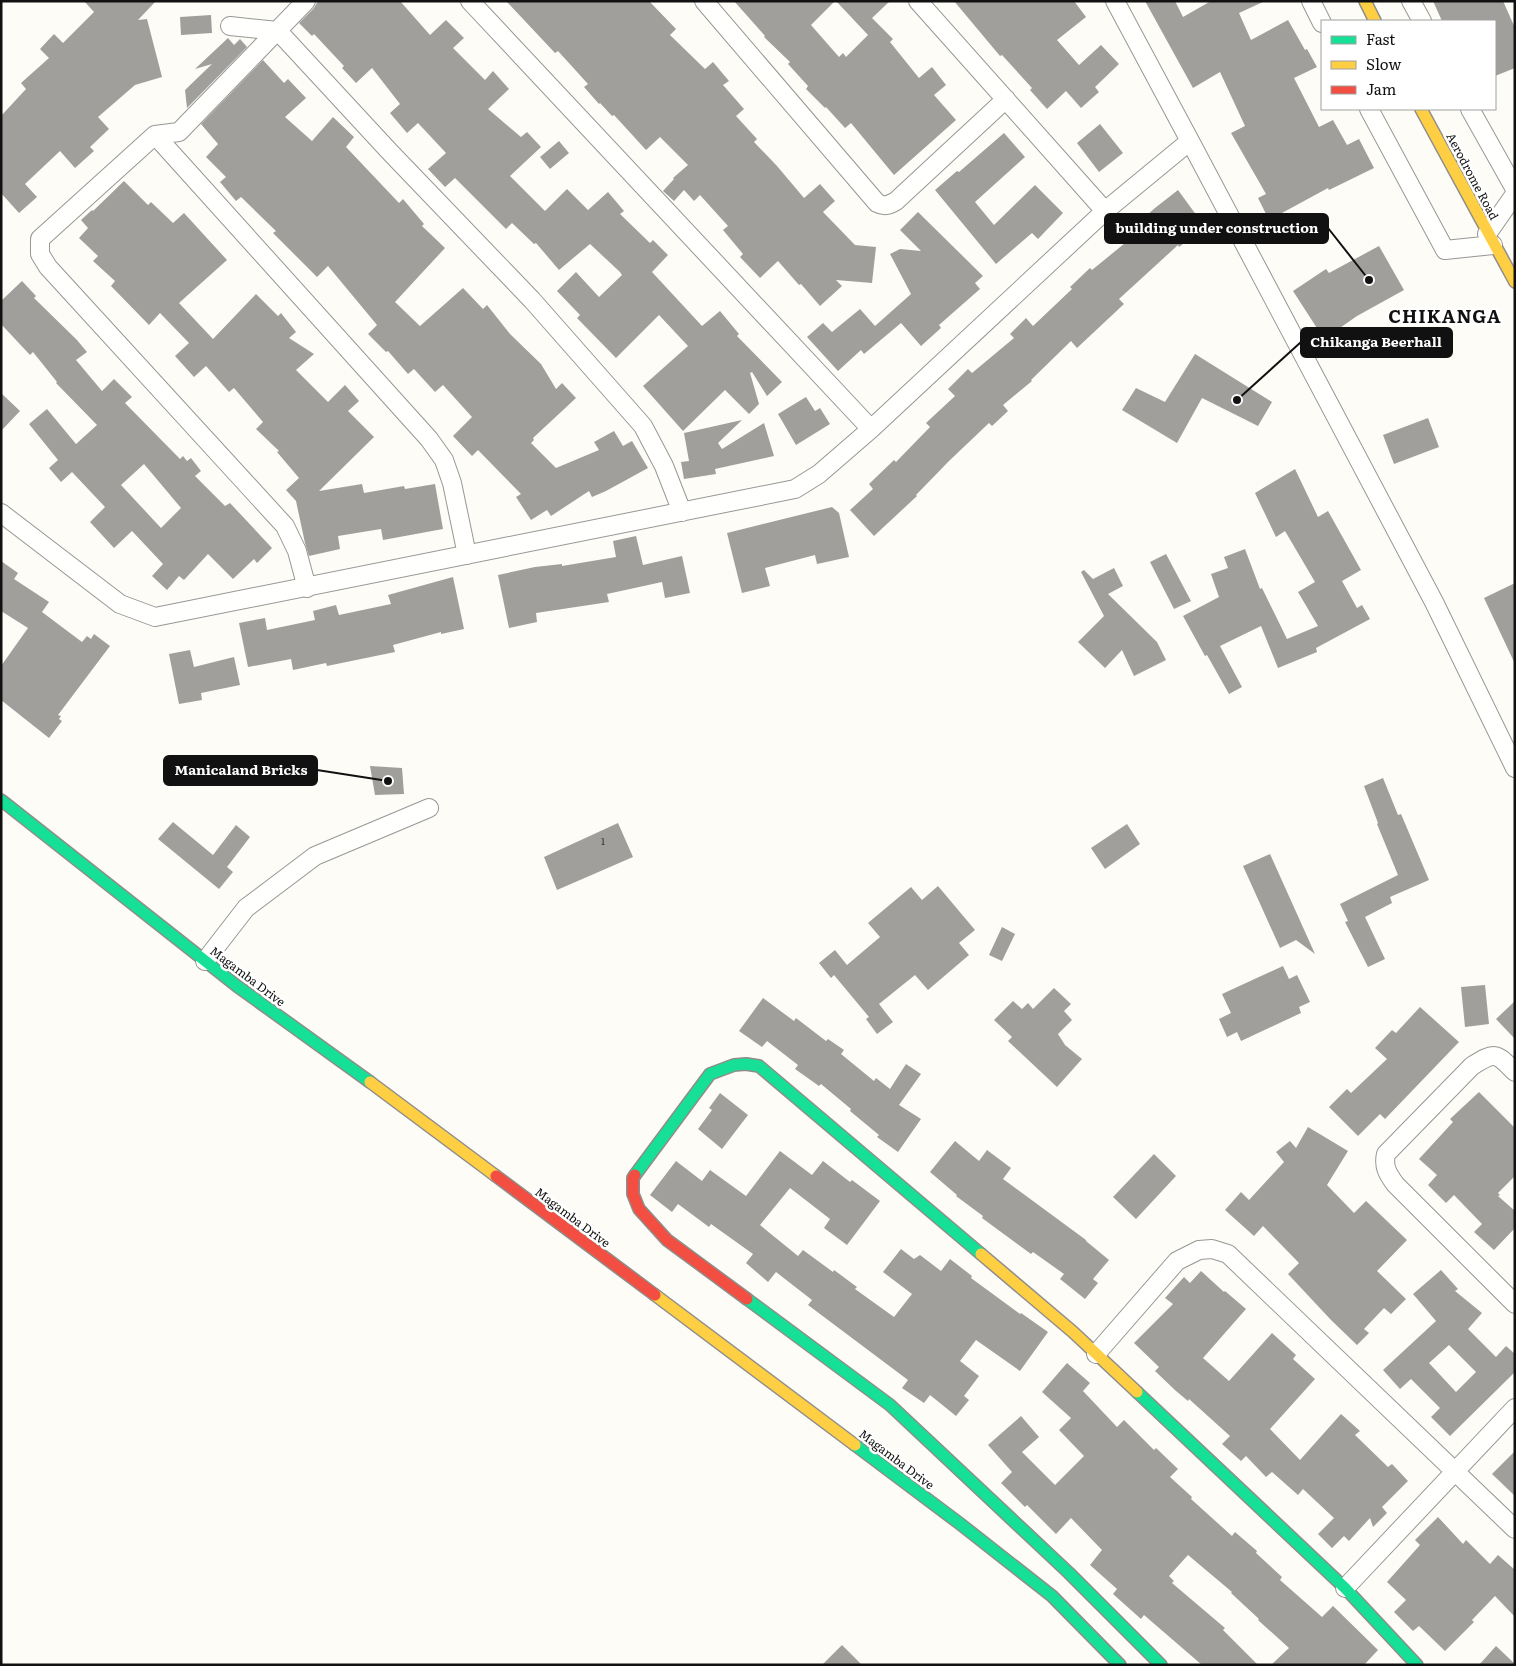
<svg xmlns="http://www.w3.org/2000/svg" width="1516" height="1666" font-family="Literata,serif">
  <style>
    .building { fill: #a19f9c; fill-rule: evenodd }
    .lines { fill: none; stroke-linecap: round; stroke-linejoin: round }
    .street-casing { stroke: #979795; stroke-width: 20 }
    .fast-casing { stroke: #8e8d8b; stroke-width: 14 }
    .slow-casing { stroke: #8e8d8b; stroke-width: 14 }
    .jam-casing { stroke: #8e8d8b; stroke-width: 14 }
    .street { stroke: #fffffe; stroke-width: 18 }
    .fast { stroke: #16e098; stroke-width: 11 }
    .slow { stroke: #ffcf43; stroke-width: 11 }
    .jam { stroke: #f24e42; stroke-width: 11 }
    .labels { text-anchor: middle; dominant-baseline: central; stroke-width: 5; stroke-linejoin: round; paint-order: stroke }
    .number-label { font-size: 10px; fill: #353434 }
    .street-label { font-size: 12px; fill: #111; stroke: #fff }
    .district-label { font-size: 18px; font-weight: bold; letter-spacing: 1px; fill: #111; stroke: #fff }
    .leader { fill: none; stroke: #111; stroke-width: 2 }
    .callout-dot { fill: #111; stroke: #fff; stroke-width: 2 }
    .callout { fill: #111; stroke: #111; stroke-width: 2 }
    .callout-label { font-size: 14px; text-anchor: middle; font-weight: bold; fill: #fff }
  </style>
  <rect width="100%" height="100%" fill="#fdfcf7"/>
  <path class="building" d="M84 1H156L138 20 147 19 162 77 135 85 98 117 109 129 90 147 94 151 75 168 60 151 25 184 37 197 19 213 1 193V116L26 89 21 83 49 58 40 49 54 34 63 43 94 12Z
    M318 1H400L430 35 446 20 464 38 453 48 485 80 493 71 509 89 488 109 521 137 527 132 541 147 510 176 545 211 567 189 588 210 608 192 624 211 620 214 650 243 653 240 668 255 652 272 702 326 720 311 739 334 737 336 782 382 767 396 752 372 750 373 759 404 749 414 725 390 683 431 643 386 688 346 659 315 616 358 577 318 580 315 557 291 576 272 599 297 622 275 620 272 590 244 559 270 536 243 534 244 512 223 506 229 455 178 445 187 428 169 446 153 418 123 407 133 390 113 400 104 372 68 356 83 342 68 344 66 314 34 312 36 299 23 314 8Z
    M506 1H649L676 29 670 35 705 69 713 62 729 81 723 85 744 109 736 116 757 139 754 142 777 166 804 198 820 184 835 201 823 212 855 245 876 247 872 283 836 280 842 286 820 306 801 284 799 285 778 261 760 278 740 257 743 254 723 230 728 226 700 195 694 201 684 190 674 201 663 191 674 179 673 178 688 165 660 137 646 150 614 115 612 116 600 103 599 104 584 87 588 84 558 51 555 53Z
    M734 1H835L811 25 839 57 843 53 846 57 868 35 836 1H890L872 18 893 39 890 42 919 78 932 67 946 85 934 95 956 120 894 175 851 123 845 128 826 107 825 108 806 89 808 86 788 64 790 62 764 37 765 36Z
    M954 1H1074L1086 17 1057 40 1079 65 1101 45 1119 64 1095 87 1099 92 1081 108 1066 91 1047 109 1030 90 1032 88 1002 55 1000 56Z
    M1145 1H1175L1183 17 1211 1H1265L1239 13 1251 40 1288 20 1305 50 1307 49 1317 67 1294 78 1319 127 1333 120 1347 145 1359 139 1374 168 1329 190 1328 188 1269 220 1258 198 1266 194 1231 133 1245 126 1220 72 1193 88Z
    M1433 1H1503L1515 28V68L1495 76V21H1442Z
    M211 15 212 33 181 35 180 17Z
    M228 38 234 45 240 39 247 47 187 108 185 90 212 64 195 69Z
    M263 60 284 83 288 79 306 98 285 117 312 141 333 117 354 137 346 147 399 203 403 199 424 224 422 226 445 248 395 302 420 326 463 288 483 309 487 305 510 334 541 364 556 389 562 383 576 398 533 438 534 440 531 443 556 468 599 450 594 442 614 431 623 446 632 441 648 468 606 491 592 497 589 491 551 516 547 510 531 520 516 497 521 494 478 450 472 456 453 436 472 417 443 385 435 392 414 369 408 374 388 351 386 352 368 334 377 325 328 266 317 277 273 233 276 231 241 197 236 201 220 182 226 177 206 157 218 144 201 124Z
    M1100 124 1123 153 1099 172 1077 143Z
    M1004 133 1025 157 975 202 994 225 1035 185 1063 213 1038 239 1032 233 996 264 935 190 957 171 959 172Z
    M559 141 569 153 550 169 540 157Z
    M124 181 148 205 151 202 173 223 184 213 227 260 179 303 213 339 256 294 278 316 281 313 296 332 289 338 314 354 296 370 328 402 345 385 359 401 348 411 374 437 319 491 362 484 364 493 404 486 405 489 435 484 443 529 383 540 381 529 338 536 340 549 309 556 305 543 296 501 286 490 299 478 277 452 279 451 256 429 263 422 234 388 229 392 206 366 194 377 175 356 189 343 160 313 149 325 111 286 115 281 93 261 98 256 79 238 88 228 81 220 92 210 93 211Z
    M1178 190 1205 227 1179 247 1178 245 1119 299 1124 304 1077 348 1071 341 1031 380 1032 381 1003 405 1008 411 992 426 989 423 949 461 916 495 917 496 874 536 850 510 873 489 869 484 894 460 896 462 930 427 926 423 955 396 948 389 968 369 972 373 1014 338 1010 334 1026 318 1033 326 1072 289 1070 287 1090 268 1092 270 1130 239 1125 234 1155 208Z
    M918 212 983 276 975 283 980 289 939 325 941 328 921 346 901 323 864 354 861 350 838 371 807 337 823 323 832 332 860 309 875 326 911 294 890 254 900 249 921 251 900 230Z
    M1379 246 1404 290 1357 316 1324 339 1293 291 1326 269 1329 273Z
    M22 281 36 296 34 298 77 340 87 352 76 360 102 391 114 379 132 397 125 403 180 459 183 456 187 461 191 458 201 471 195 476 225 506 230 503 272 548 257 563 254 559 233 579 208 554 184 580 179 576 167 590 152 576 163 564 132 531 114 548 90 522 105 507 72 472 61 482 49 468 58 460 29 424 47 409 76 444 97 425 56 383 57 382 33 352 30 355 1 324V301ZM144 464 181 508 161 528 121 485Z
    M1195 354 1272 402 1258 426 1202 398 1177 443 1122 410 1136 388 1165 402Z
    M1 393 20 411 1 431Z
    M806 397 815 411 820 408 830 424 796 445 778 414Z
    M1428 418 1439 447 1394 464 1383 435Z
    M742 420 718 443 722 449 764 423 774 456 715 469 716 474 684 479 681 462 689 461 684 433Z
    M1295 469 1318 517 1328 511 1361 570 1342 581 1357 608 1362 605 1370 619 1316 648 1317 652 1278 668 1261 626 1220 646 1242 687 1229 694 1207 655 1205 656 1183 616 1219 597 1211 574 1228 568 1224 557 1245 549 1260 589 1262 588 1287 639 1318 626 1298 592 1315 582 1285 531 1276 537 1255 493Z
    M832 507 839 513 849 557 817 564 815 555 765 568 770 586 742 593 727 533Z
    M636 536 643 565 682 556 690 593 665 598 662 582 607 594 609 602 536 613 537 622 509 628 498 575 535 567 562 564V566L616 557 613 541Z
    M1166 554 1191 601 1174 609 1150 562Z
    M1 561 18 573 14 579 49 602 42 612 82 642 87 636 91 639 94 634 110 646 58 715 61 716 59 719 62 721 49 738 1 700V666L28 628 1 611Z
    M1114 568 1123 586 1108 594 1157 642 1166 660 1134 676 1122 650 1105 668 1078 642 1104 616 1081 572 1084 570 1093 579Z
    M453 577 464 629 441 634V632L393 645 395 652 327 666 326 663 293 670 291 659 248 667 239 623 265 618 267 630 315 620 313 611 336 605 339 615 391 604 388 595Z
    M1515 583V664L1484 598Z
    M190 650 194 667 234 657 240 685 201 693 202 700 179 704 169 654Z
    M370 766 402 768 404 794 375 795Z
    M1383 778 1398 815 1401 814 1429 880 1390 897 1392 903 1365 917 1385 959 1368 967 1345 922 1348 921 1340 904 1398 875 1377 824 1378 823 1364 786Z
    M173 822 213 855 236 825 250 837 227 867 233 872 219 889 158 839Z
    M618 823 633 857 557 890 544 857Z
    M1127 824 1140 844 1105 869 1091 848Z
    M1270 854 1315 954 1296 940 1280 948 1243 866Z
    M938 886 975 930 959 943 969 955 928 990 915 975 879 1004 893 1022 877 1034 866 1019 869 1017 834 975 831 978 819 963 835 950 847 965 880 937 868 923 911 887 922 900Z
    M1002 927 1015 934 1002 961 989 955Z
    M1283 966 1289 979 1297 975 1310 1002 1299 1007 1301 1013 1241 1041 1237 1032 1227 1037 1219 1019 1231 1013 1222 994Z
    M1485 985 1489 1024 1465 1027 1461 987Z
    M1054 988 1071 1004 1064 1011 1072 1020 1058 1034 1065 1045 1082 1059 1057 1087 1008 1041 1012 1037 994 1020 1013 1001 1022 1009 1028 1003 1033 1009Z
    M763 998 794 1021 796 1018 826 1041 828 1039 844 1050 841 1054 874 1081 876 1078 890 1089 906 1064 921 1074 899 1105 921 1119 898 1152 877 1137 879 1135 850 1111 851 1109 821 1084 819 1086 795 1069 798 1065 767 1041 762 1047 739 1031Z
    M1515 1001V1039L1496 1019Z
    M1420 1007 1459 1042 1385 1119 1380 1114 1358 1136 1329 1107 1347 1089 1351 1093 1387 1059 1375 1048 1392 1030 1396 1033Z
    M1479 1092 1515 1128V1176L1498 1193 1500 1195 1498 1196 1515 1211V1228L1494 1250 1474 1232 1482 1224 1454 1195 1446 1203 1428 1185 1437 1175 1419 1159 1453 1122 1450 1119Z
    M720 1093 748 1115 722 1149 698 1129 712 1110 709 1108Z
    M1308 1127 1348 1151 1327 1185 1354 1213 1366 1201 1407 1240 1377 1271 1406 1299 1391 1314 1384 1308 1364 1329 1369 1333 1357 1345 1331 1320 1288 1274 1299 1263 1263 1226 1254 1236 1225 1210 1241 1192 1249 1200 1284 1162 1276 1152 1290 1141 1296 1148Z
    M955 1141 979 1161 987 1150 1011 1168 1003 1179 1086 1240V1241L1109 1260 1093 1279 1098 1283 1085 1299 1060 1279 1064 1274 1033 1252 1031 1254 982 1218 983 1216 956 1196 957 1195 930 1172Z
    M780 1151 812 1175 823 1161 850 1182 852 1180 880 1201 847 1245 824 1228 830 1219 790 1188 760 1225 798 1256 803 1250 833 1272 834 1270 857 1287 855 1289 894 1317 912 1294 883 1272 901 1249 914 1259 920 1255 941 1271 950 1259 972 1276 971 1278 1020 1314 1021 1313 1048 1332 1020 1371 976 1340 960 1361 979 1376 964 1396 969 1400 956 1416 930 1395 924 1403 902 1388 908 1380 808 1305 812 1300 776 1272 768 1282 746 1263 753 1254 711 1224 709 1227 678 1204 672 1212 650 1195 676 1161 702 1181 710 1170 746 1196Z
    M1154 1154 1176 1176 1136 1219 1113 1197Z
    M1441 1270 1458 1289 1455 1291 1482 1313 1468 1329 1496 1357 1506 1346 1515 1354V1372L1450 1436 1431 1417 1440 1408 1411 1379 1400 1389 1383 1370 1436 1321 1413 1294ZM1449 1345 1476 1372 1456 1392 1429 1363Z
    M1201 1271 1224 1292 1225 1291 1246 1309 1203 1358 1229 1381 1272 1333 1296 1355 1293 1359 1315 1379 1270 1429 1300 1460 1341 1414 1360 1431 1355 1435 1388 1467 1392 1464 1408 1481 1382 1507 1387 1513 1373 1527 1370 1518 1349 1541 1344 1536 1332 1548 1318 1534 1334 1518 1303 1489 1298 1495 1272 1472 1266 1477 1246 1456 1241 1461 1222 1444 1230 1436 1189 1399 1188 1401 1176 1391 1155 1371 1159 1367 1134 1343 1173 1304 1165 1298 1184 1277 1190 1283Z
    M1067 1363 1090 1383 1083 1391 1117 1427 1124 1420 1154 1450 1156 1448 1178 1469 1170 1477 1192 1497 1191 1499 1232 1536 1235 1532 1257 1551 1256 1553 1282 1577 1280 1580 1322 1617 1333 1606 1378 1650 1364 1665H1271L1289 1648 1258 1620 1259 1619 1231 1593 1232 1592 1188 1555 1169 1576 1174 1581 1172 1583 1225 1628 1223 1630 1258 1665H1202L1144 1615 1141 1619 1113 1594 1117 1589 1090 1565 1102 1550 1071 1518 1056 1534 1027 1505 1025 1507 1001 1483 1012 1472 988 1445 1021 1416 1039 1437 1022 1452 1055 1485 1084 1456 1059 1430 1071 1418 1042 1392Z
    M1515 1451V1496L1492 1474Z
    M1438 1517 1463 1544 1466 1540 1490 1564 1498 1555 1515 1570V1617L1495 1596 1472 1620 1474 1622 1445 1651 1419 1626 1413 1631 1394 1612 1406 1600 1387 1582 1420 1545 1415 1540Z
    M842 1645 862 1665H822Z
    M1496 1646 1515 1664V1665H1479Z"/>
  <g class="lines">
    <g class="street-casing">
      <path id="street" d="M306 1 179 132 155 135 40 239V254L48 267 285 526 297 551 307 588
        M470 1 871 429
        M704 1 877 203C885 207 889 205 896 201L1006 99
        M918 1 1105 211
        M1311 1 1322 23
        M1411 1 1422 21
        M230 26 278 31 389 151 532 300 643 426 664 466 682 512
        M1369 109 1445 250 1493 245
        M1470 109 1515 189
        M155 135 429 439 444 460 452 483 467 555
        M1190 141 1434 602 1515 768
        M1487 234 1515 194
        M1 513 120 604 155 617 795 489 819 474 871 429 1105 211 1190 141 1115 1
        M205 961 246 908 315 856 429 808
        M1515 1072C1496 1053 1496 1051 1472 1066L1386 1154C1383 1167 1388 1174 1395 1184L1515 1304
        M1096 1354 1177 1261 1199 1250 1212 1249 1228 1254 1515 1529
        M1345 1588 1515 1408"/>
    </g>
    <g class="fast-casing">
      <path id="fast" d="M1 800 237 986 370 1082
        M635 1175 710 1074 734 1065 746 1064 759 1066 981 1254
        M747 1299 890 1405 1069 1573 1161 1665
        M1137 1392 1345 1588 1417 1665
        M855 1445 959 1523 1052 1596 1120 1665"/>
    </g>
    <g class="slow-casing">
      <path id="slow" d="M1365 1 1375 21
        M1421 109 1515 282
        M370 1082 496 1176
        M981 1254 1073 1332 1137 1392
        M655 1295 855 1445"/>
    </g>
    <g class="jam-casing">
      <path id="jam" d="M635 1175 633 1178V1194L639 1209 667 1240 747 1299
        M496 1176 655 1295"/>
    </g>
    <use href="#street" class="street"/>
    <use href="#fast" class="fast"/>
    <use href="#slow" class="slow"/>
    <use href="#jam" class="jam"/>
  </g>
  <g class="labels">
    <g class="number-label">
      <text x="603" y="840">1</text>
    </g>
    <g class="street-label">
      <text transform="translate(1473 176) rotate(62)">Aerodrome Road</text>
      <text transform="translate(248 976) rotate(37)">Magamba Drive</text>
      <text transform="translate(573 1217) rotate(37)">Magamba Drive</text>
      <text transform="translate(897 1459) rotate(37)">Magamba Drive</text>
    </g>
    <g class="district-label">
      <text x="1445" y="315">CHIKANGA</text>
    </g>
  </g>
  <path class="leader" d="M1369 280L1328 228M1237 400L1301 342M388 781L317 770"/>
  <g class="callout-dot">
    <circle cx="1369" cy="280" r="5"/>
    <circle cx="1237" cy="400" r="5"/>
    <circle cx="388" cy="781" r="5"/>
  </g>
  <g class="callout">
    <rect x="1105" y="214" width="223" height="29" rx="5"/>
    <rect x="1301" y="328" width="151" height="29" rx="5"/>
    <rect x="164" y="756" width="153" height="29" rx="5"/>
  </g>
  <g class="callout-label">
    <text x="1217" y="233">building under construction</text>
    <text x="1376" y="347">Chikanga Beerhall</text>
    <text x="241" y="775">Manicaland Bricks</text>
  </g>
  <rect width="1516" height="1666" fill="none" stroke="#111111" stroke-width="5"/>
  <rect x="1321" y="20" width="175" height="90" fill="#ffffff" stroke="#a0a0a0"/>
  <rect x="1331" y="36" width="25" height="8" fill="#16e098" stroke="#a0a0a0"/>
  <text x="1366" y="45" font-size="15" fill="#111111">Fast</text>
  <rect x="1331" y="61" width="25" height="8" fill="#ffcf43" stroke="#a0a0a0"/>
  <text x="1366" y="70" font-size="15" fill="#111111">Slow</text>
  <rect x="1331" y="86" width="25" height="8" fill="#f24e42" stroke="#a0a0a0"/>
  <text x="1366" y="95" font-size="15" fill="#111111">Jam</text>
</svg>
